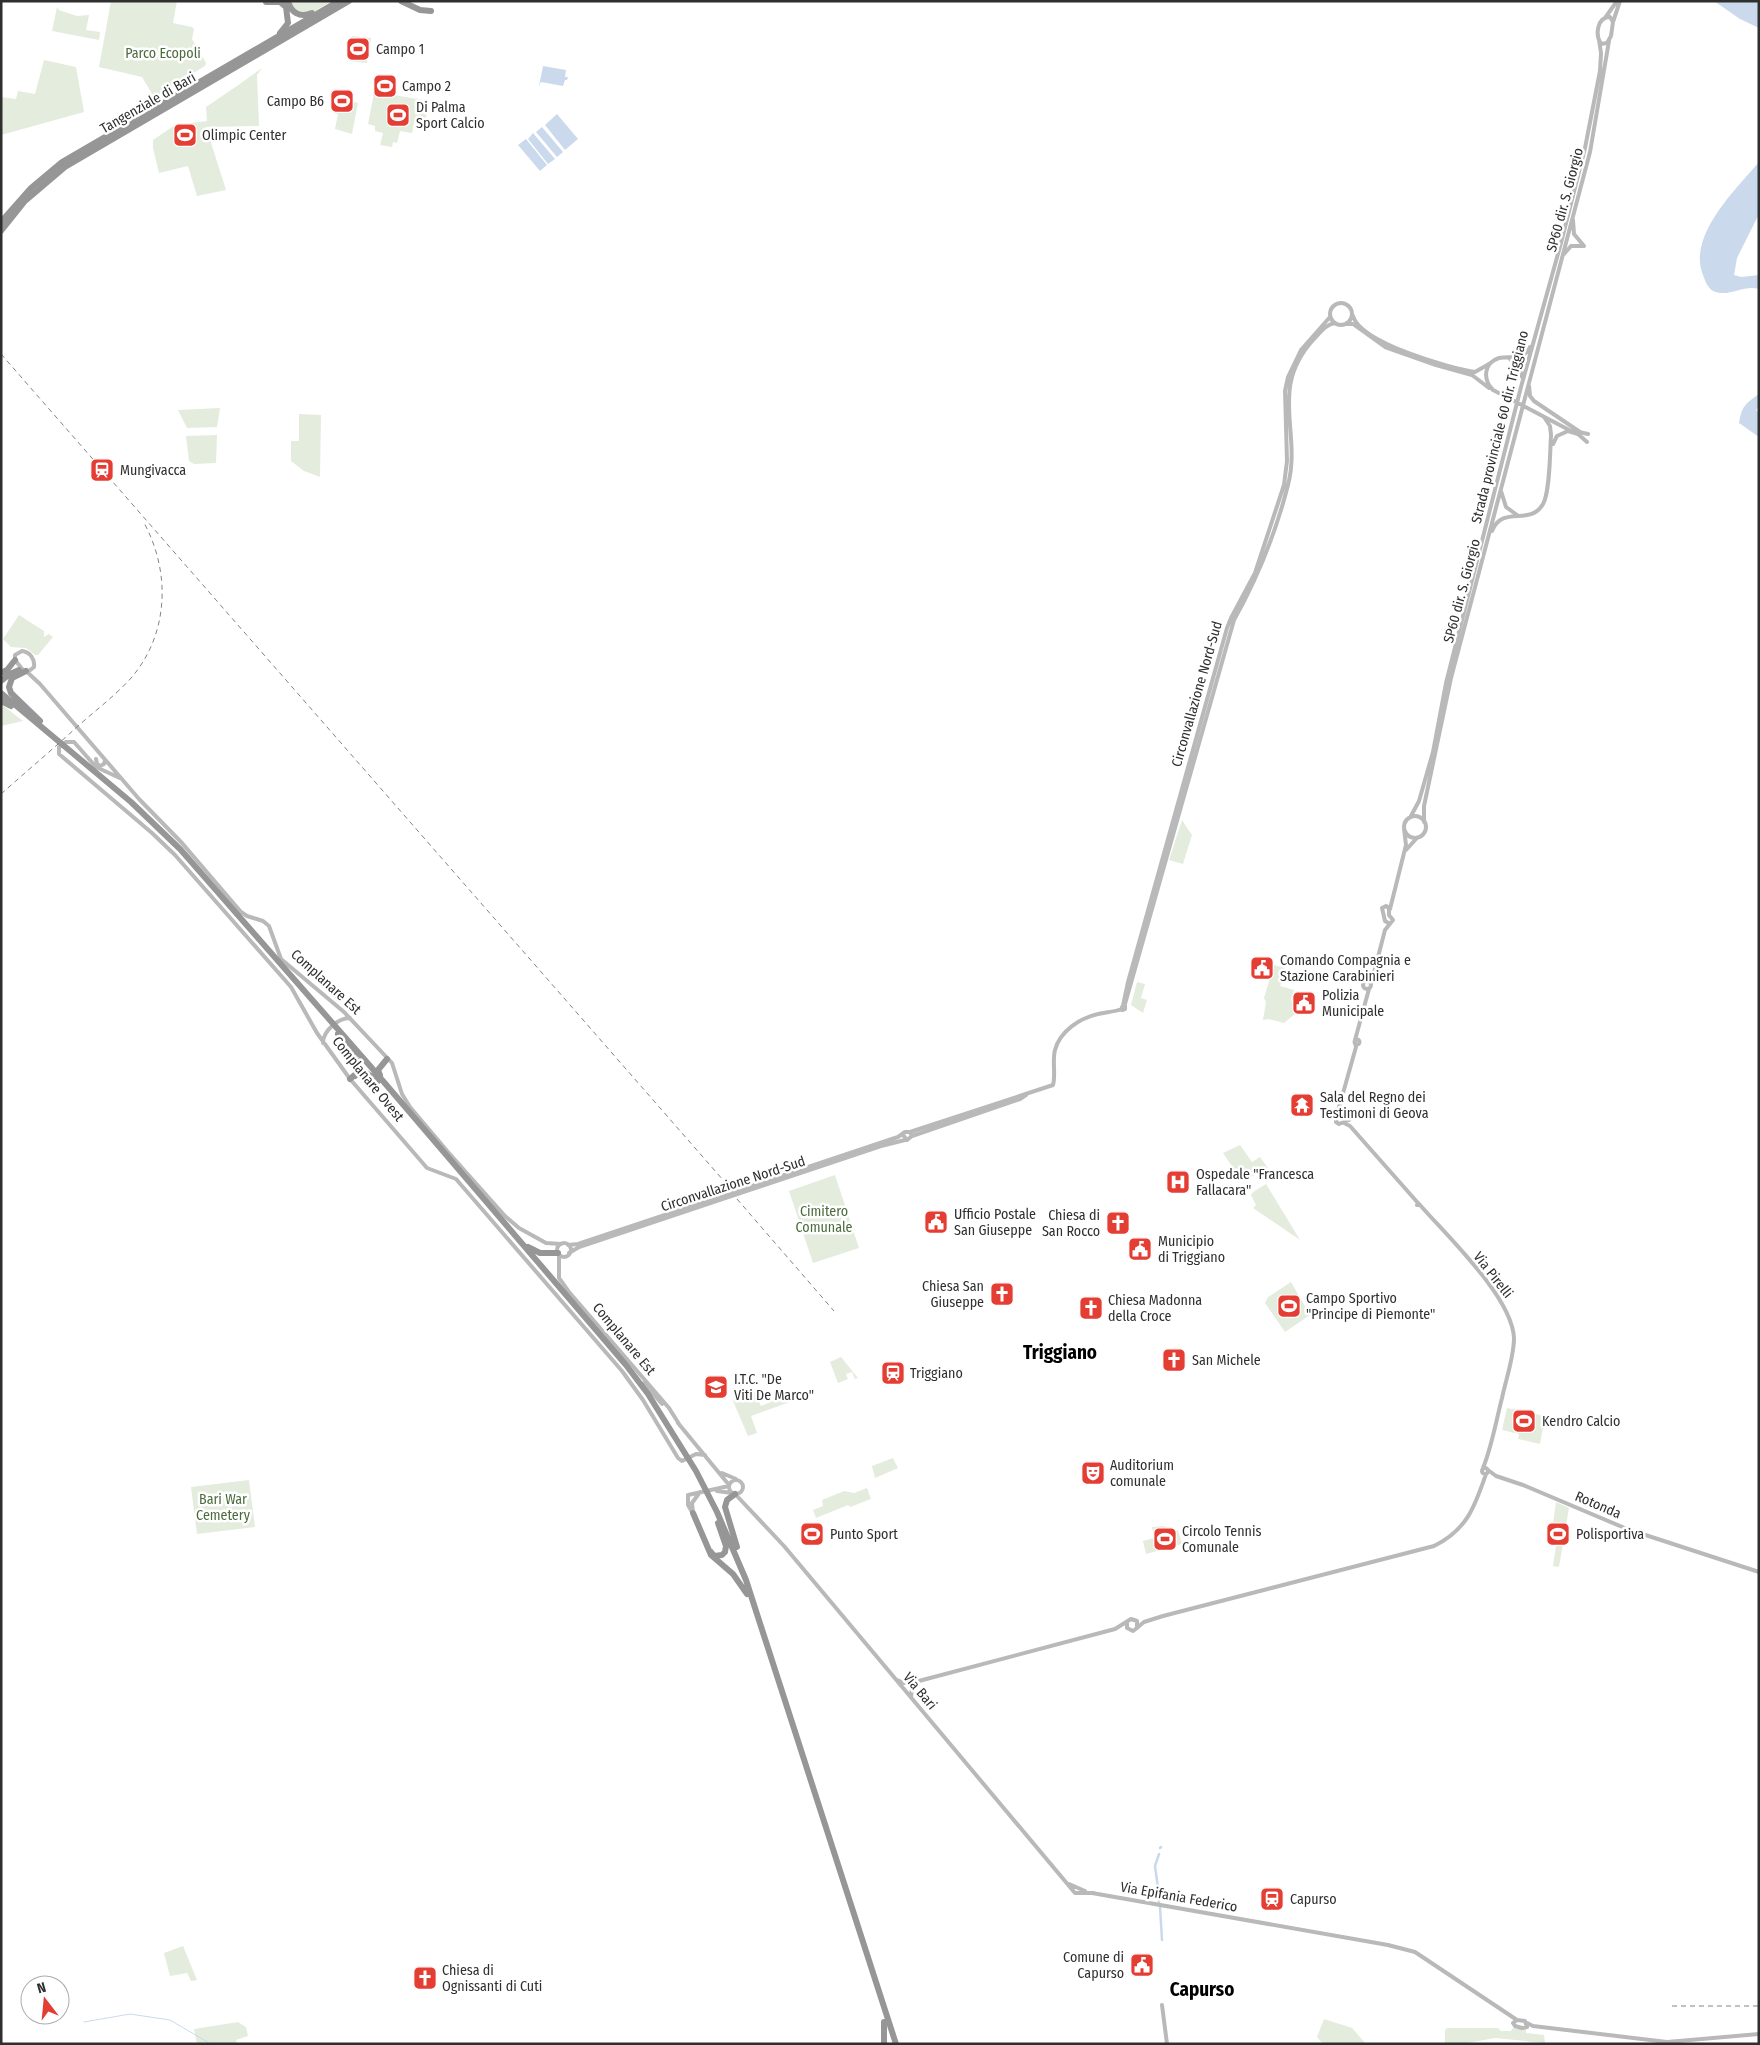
<svg xmlns="http://www.w3.org/2000/svg" width="1760" height="2045" font-family="'Fira Sans Condensed',sans-serif">
  <style>
    .green { fill: #e4ecdd }
    .water { fill: #cadaec }
    .lines { fill: none; stroke-linecap: round; stroke-linejoin: round }
    .stream { stroke: #cadaec; stroke-width: 1 }
    .canal { stroke: #cadaec; stroke-width: 2.5 }
    .secondary { stroke: #b9b9b9; stroke-width: 4 }
    .highway { stroke: #969696; stroke-width: 6 }
    .rail { stroke: #848484; stroke-width: 1; stroke-dasharray: 5 4; stroke-linecap: butt }
    .labels { text-anchor: middle; dominant-baseline: central; stroke-width: 5; stroke-linejoin: round; paint-order: stroke }
    .poi-label { font-size: 14px; fill: #2f2f2f; stroke: #fff; text-anchor: start }
    .park-label { font-size: 14px; fill: #4c6b3d; stroke: #fff }
    .street-label { font-size: 14px; fill: #2f2f2f; stroke: #fff }
    .district-label { font-size: 19px; font-weight: bold; fill: #000; stroke: #fff }
  </style>
  <rect width="100%" height="100%" fill="#fff"/>
  <path class="green" d="M111 1H177L173 23 192 27 194 29 192 39 206 63 205 66 154 97 142 77 99 67Z
    M289 1H332L313 12 298 13Z
    M57 7 59 10 77 16 89 15 86 30 100 32 99 40 52 31Z
    M352 36 371 38 367 63 350 61Z
    M44 60 76 67 84 112 1 135V97L16 99 18 91 35 94Z
    M262 68 257 75 259 126 206 127 226 190 197 196 188 166 159 173 153 148V140L175 125 207 121 206 107 237 86Z
    M377 77 396 81 394 95 429 101 425 124 414 122 412 133 400 131 397 143 393 142 392 147 380 145 383 133 375 131V126L368 124Z
    M338 98 358 103 352 134 335 129 338 114 334 113Z
    M220 408 217 427 187 428 178 410Z
    M299 414 321 415 320 477 304 471 291 461V441H299Z
    M217 435 216 463 194 464 189 461 186 436Z
    M19 615 44 631V637L49 634 53 637 38 655H35L26 648 11 647 3 639Z
    M1 704 23 721 1 726Z
    M1182 820 1192 835 1183 864 1169 860Z
    M1274 965 1285 968 1280 986 1294 990 1291 999 1295 1014 1284 1023 1269 1019 1263 1020 1266 1002 1264 998Z
    M1137 982 1145 984 1141 998 1147 1000 1143 1013 1131 1005Z
    M1240 1145 1252 1162 1260 1157 1268 1168 1242 1181 1223 1153Z
    M835 1175 859 1248 813 1263 789 1191Z
    M1266 1184 1300 1240 1253 1208 1256 1205 1251 1195 1253 1192Z
    M1291 1282 1310 1315 1285 1332 1265 1303 1268 1297Z
    M841 1357 858 1378 855 1379 852 1372 846 1374 848 1379 838 1383 830 1362Z
    M798 1391 801 1398 751 1416 757 1433 748 1436 733 1401 755 1392 761 1406Z
    M1507 1408 1545 1416 1540 1444 1518 1439 1519 1434 1502 1430Z
    M893 1458 898 1468 875 1478 872 1466Z
    M249 1480 255 1527 197 1534 191 1487Z
    M867 1488 871 1499 850 1507 848 1505 816 1518 813 1510 823 1506 822 1500 844 1491 854 1493Z
    M1556 1502 1569 1508 1559 1567 1553 1566 1557 1539 1551 1538Z
    M1165 1526 1167 1533 1178 1530 1182 1544 1146 1554 1143 1541 1154 1538 1152 1527Z
    M183 1946 197 1980 191 1981 187 1973 170 1976 164 1953Z
    M1324 2019 1352 2028 1366 2044H1323L1317 2037Z
    M238 2022 246 2027 248 2036 236 2040 237 2044H197L194 2029Z
    M1447 2028H1498L1501 2031H1511L1513 2028 1526 2029V2033L1544 2035 1545 2043 1495 2038 1462 2044H1445V2030Z"/>
  <path class="water" d="M1714 1H1759V28L1740 19Z
    M543 66 566 70 565 77H568L567 80H565L563 86 541 82 539 86Z
    M557 114 578 139 565 150 545 125Z
    M542 127 563 152 557 157 536 132Z
    M533 133 555 159 548 164 528 139Z
    M526 139 547 165 540 171 518 145Z
    M1759 162V214L1737 258 1734 275 1741 277 1759 275V289C1744 284 1729 298 1713 291 1708 288 1705 281 1703 275 1687 236 1736 189 1759 162Z
    M1759 394V407L1756 410 1759 412V437L1739 423C1742 406 1745 404 1759 394Z"/>
  <g class="lines">
    <path class="stream" d="M84 2022 130 2014 170 2020 211 2044"/>
    <path class="canal" d="M1160 1848 1161 1847
      M1158 1888 1155 1866 1159 1854
      M1158 1892 1159 1903
      M1160 1907 1162 1940"/>
    <path class="secondary" d="M1610 17 1613 22 1611 36 1607 43 1601 44C1595 35 1597 17 1610 17Z
      M1605 18 1617 1
      M1613 22 1620 1
      M1573 220 1574 234 1584 246
      M1564 254 1571 246H1584
      M1330 314a11 11 0 1 1 22 0a11 11 0 1 1-22 0Z
      M1353 316C1361 343 1449 368 1475 372L1489 364
      M1346 324H1353L1385 347 1436 365 1472 375 1489 388
      M1530 347C1523 362 1511 355 1499 358 1483 363 1483 380 1493 390L1573 432
      M1510 359 1520 370 1522 377
      M1529 386 1530 396 1534 401 1580 432
      M1579 432 1588 434
      M1553 444 1557 436 1568 431 1578 434 1587 442
      M1501 491 1506 507 1517 515
      M1492 531C1503 504 1530 527 1543 504 1550 492 1550 451 1551 435L1550 426 1544 417
      M22 651C30 652 35 659 34 667L29 671 23 670 15 660V655Z
      M26 671 40 684 139 799 182 843 241 912 247 916 263 921 269 926 281 959 344 1012 392 1063 402 1094 410 1107 448 1152 505 1216 519 1228 546 1243 561 1244
      M96 759 97 764 100 766 104 764 105 760
      M122 779 96 767 74 742H66L59 747V754L152 833 175 855 291 987 317 1033 350 1079 427 1168 456 1179 622 1371 643 1400 678 1458 682 1461 696 1454 705 1455
      M1404 827a11 11 0 1 1 22 0a11 11 0 1 1-22 0Z
      M1411 816 1419 801 1433 752 1446 683 1521 387 1561 243 1585 148 1600 71 1601 53 1599 40
      M1424 822V806L1451 678 1590 152 1609 41
      M1406 850 1416 839
      M1390 909 1406 845 1404 829
      M1363 985a4 4 0 1 1 8 0a4 4 0 1 1-8 0Z
      M1371 984 1385 930 1393 920 1389 915V908L1386 906 1382 908 1385 921 1390 924
      M1125 1004 1234 620C1258 577 1276 532 1288 485 1302 431 1268 389 1314 339 1320 333 1326 324 1335 323
      M1123 1006 1128 982 1227 628 1231 618 1255 573 1284 485 1287 461 1285 391 1288 377 1301 350 1330 317
      M1125 1006V1009L1122 1010V1007Z
      M1354.5 1042a2.5 2.5 0 1 1 5 0a2.5 2.5 0 1 1-5 0Z
      M1355 1040 1369 989
      M323 1043C323 1031 338 1018 350 1018
      M1337 1116 1346 1114 1349 1117V1120L1339 1124 1336 1122V1118L1356 1047 1355 1043
      M1344 1123 1350 1126 1418 1203 1417 1205H1420L1418 1203
      M910 1132 1053 1085C1056 1075 1052 1061 1055 1050 1060 1031 1080 1018 1098 1014 1106 1012 1114 1012 1122 1009
      M912 1136 1020 1099 1026 1095
      M1420 1205C1447 1236 1512 1297 1514 1338 1514 1357 1506 1379 1502 1398 1496 1421 1492 1446 1483 1468
      M557 1250a7 7 0 1 1 14 0a7 7 0 1 1-14 0Z
      M568 1245 578 1244 898 1137 905 1132H910L912 1136 907 1140 903 1135
      M569 1253 579 1247 881 1146 905 1140
      M559 1255V1278L569 1292 669 1408 679 1424
      M644 1383 662 1404
      M678 1423 729 1485
      M1482 1471a3 3 0 1 1 6 0a3 3 0 1 1-6 0Z
      M1488 1470 1496 1476 1523 1485 1627 1529 1759 1572
      M722 1473 736 1479
      M729 1487a7 7 0 1 1 14 0a7 7 0 1 1-14 0Z
      M717 1491 732 1493
      M688 1495 729 1486
      M688 1495V1505L692 1512
      M736 1495 784 1546 1075 1893H1094
      M693 1513 692 1503 700 1492
      M1138 1627 1144 1622 1163 1616 1434 1546C1467 1530 1475 1506 1486 1474
      M897 1680 904 1683 915 1682 1115 1629 1131 1619 1137 1621V1628L1133 1631 1127 1628V1622
      M911 1697 912 1688 915 1682
      M1069 1884 1085 1891
      M1092 1893 1388 1945 1415 1952 1517 2020
      M1162 2005 1167 2044
      M1517 2020 1525 2021 1527 2027 1522 2028 1515 2026 1513 2023Z
      M1527 2023 1533 2026 1667 2042 1759 2034"/>
    <path class="highway" d="M288 1C291 13 300 18 312 13
      M401 1 420 10 431 11
      M266 2H280L286 7 288 23 280 33
      M1 222 31 188 62 162 339 1
      M1 231 25 201 65 167 349 1
      M26 671 12 678 9 687 11 693 40 721
      M1 673 7 670 15 660
      M1 681 10 674 19 670
      M1 693 131 802 180 849 371 1067 626 1365 648 1394 696 1471 717 1512 746 1580 896 2044
      M1 701 11 706
      M338 1034 359 1064 358 1072 350 1079
      M380 1075 378 1070 387 1059
      M355 1076 360 1073 365 1072 378 1081
      M528 1247 540 1253H558
      M735 1494 727 1500 725 1507 737 1547
      M693 1513 711 1555 733 1574 747 1594
      M711 1552 714 1556 722 1555 725 1552 726 1546 718 1523
      M884 2022V2044"/>
    <path class="rail" d="M1 354 730 1188
      M1 794C27 771 53 749 78 726 96 710 116 695 132 677 169 633 171 571 143 521
      M737 1199 834 1311
      M1672 2006H1759"/>
  </g>
  <defs>
    <g id="stadium-square" transform="scale(1.25)"><rect x="-9" y="-9" width="18" height="18" rx="4" fill="#e43d33" stroke="#fff"/><path d="M0-5a6.5 5 0 1 0 0 10a6.5 5 0 1 0 0-10ZM-3.5-1.8h7v3.6h-7Z" fill="#fff"/></g>
    <g id="station-square" transform="scale(1.25)"><rect x="-9" y="-9" width="18" height="18" rx="4" fill="#e43d33" stroke="#fff"/><path d="M-3-6H3Q5-6 5-4V2Q5 4 3 4L4.5 6H3L1.5 4h-3L-3 6H-4.5L-3 4Q-5 4-5 2V-4Q-5-6-3-6ZM-3.5-4v3h7v-3ZM-3.5 1v1.5H-2V1ZM2 1v1.5H3.5V1Z" fill="#fff"/></g>
    <g id="civic-square" transform="scale(1.25)"><rect x="-9" y="-9" width="18" height="18" rx="4" fill="#e43d33" stroke="#fff"/><path d="M-.6-6.5H3V-4.5H.6V-3L4-1V1h2V6H-6V1h2V-1L-.6-3ZM-1.2 2.5V6h2.4V2.5Z" fill="#fff"/></g>
    <g id="temple-square" transform="scale(1.25)"><rect x="-9" y="-9" width="18" height="18" rx="4" fill="#e43d33" stroke="#fff"/><path d="M0-6L5-2H3V0L6.5 2.5H4V6H1.5V3h-3V6H-4V2.5H-6.5L-3 0V-2H-5Z" fill="#fff"/></g>
    <g id="hospital-square" transform="scale(1.25)"><rect x="-9" y="-9" width="18" height="18" rx="4" fill="#e43d33" stroke="#fff"/><path d="M-5-5h3v3.5h4V-5h3V5h-3V1.5h-4V5h-3Z" fill="#fff"/></g>
    <g id="church-square" transform="scale(1.25)"><rect x="-9" y="-9" width="18" height="18" rx="4" fill="#e43d33" stroke="#fff"/><path d="M-1.2-6h2.4v3.5h3.3v2.4h-3.3V6h-2.4V-.1h-3.3v-2.4h3.3Z" fill="#fff"/></g>
    <g id="university-square" transform="scale(1.25)"><rect x="-9" y="-9" width="18" height="18" rx="4" fill="#e43d33" stroke="#fff"/><path d="M0-5L7-2L0 1L-7-2ZM-4 1L0 2.5L4 1V4Q0 6-4 4Z" fill="#fff"/></g>
    <g id="theatre-square" transform="scale(1.25)"><rect x="-9" y="-9" width="18" height="18" rx="4" fill="#e43d33" stroke="#fff"/><path d="M-5-5.5Q0-4 5-5.5V0Q5 5 0 6Q-5 5-5 0ZM-3.3-2.5H-1v1.5H-3.3ZM1-2.5H3.3v1.5H1ZM-2.8 1Q0 5.5 2.8 1Z" fill="#fff"/></g>
  </defs>
  <g fill-rule="evenodd">
    <use href="#stadium-square" x="358" y="49"/>
    <use href="#stadium-square" x="385" y="86"/>
    <use href="#stadium-square" x="342" y="101"/>
    <use href="#stadium-square" x="398" y="115"/>
    <use href="#stadium-square" x="185" y="135"/>
    <use href="#station-square" x="102" y="470"/>
    <use href="#civic-square" x="1262" y="968"/>
    <use href="#civic-square" x="1304" y="1003"/>
    <use href="#temple-square" x="1302" y="1105"/>
    <use href="#hospital-square" x="1178" y="1182"/>
    <use href="#civic-square" x="936" y="1222"/>
    <use href="#church-square" x="1118" y="1223"/>
    <use href="#civic-square" x="1140" y="1249"/>
    <use href="#church-square" x="1002" y="1294"/>
    <use href="#stadium-square" x="1289" y="1306"/>
    <use href="#church-square" x="1091" y="1308"/>
    <use href="#church-square" x="1174" y="1360"/>
    <use href="#station-square" x="893" y="1373"/>
    <use href="#university-square" x="716" y="1387"/>
    <use href="#stadium-square" x="1524" y="1421"/>
    <use href="#theatre-square" x="1093" y="1473"/>
    <use href="#stadium-square" x="812" y="1534"/>
    <use href="#stadium-square" x="1558" y="1534"/>
    <use href="#stadium-square" x="1165" y="1539"/>
    <use href="#station-square" x="1272" y="1899"/>
    <use href="#civic-square" x="1142" y="1965"/>
    <use href="#church-square" x="425" y="1978"/>
  </g>
  <g class="labels">
    <g class="poi-label">
      <text x="376" y="49">Campo 1</text>
      <text x="402" y="86">Campo 2</text>
      <text x="324" y="101" text-anchor="end">Campo B6</text>
      <text x="416" y="107">Di Palma<tspan x="416" dy="16">Sport Calcio</tspan></text>
      <text x="202" y="135">Olimpic Center</text>
      <text x="120" y="470">Mungivacca</text>
      <text x="1280" y="960">Comando Compagnia e<tspan x="1280" dy="16">Stazione Carabinieri</tspan></text>
      <text x="1322" y="995">Polizia<tspan x="1322" dy="16">Municipale</tspan></text>
      <text x="1320" y="1097">Sala del Regno dei<tspan x="1320" dy="16">Testimoni di Geova</tspan></text>
      <text x="1196" y="1174">Ospedale "Francesca<tspan x="1196" dy="16">Fallacara"</tspan></text>
      <text x="954" y="1214">Ufficio Postale<tspan x="954" dy="16">San Giuseppe</tspan></text>
      <text x="1100" y="1215" text-anchor="end">Chiesa di<tspan x="1100" dy="16">San Rocco</tspan></text>
      <text x="1158" y="1241">Municipio<tspan x="1158" dy="16">di Triggiano</tspan></text>
      <text x="984" y="1286" text-anchor="end">Chiesa San<tspan x="984" dy="16">Giuseppe</tspan></text>
      <text x="1306" y="1298">Campo Sportivo<tspan x="1306" dy="16">"Principe di Piemonte"</tspan></text>
      <text x="1108" y="1300">Chiesa Madonna<tspan x="1108" dy="16">della Croce</tspan></text>
      <text x="1192" y="1360">San Michele</text>
      <text x="910" y="1373">Triggiano</text>
      <text x="734" y="1379">I.T.C. "De<tspan x="734" dy="16">Viti De Marco"</tspan></text>
      <text x="1542" y="1421">Kendro Calcio</text>
      <text x="1110" y="1465">Auditorium<tspan x="1110" dy="16">comunale</tspan></text>
      <text x="1182" y="1531">Circolo Tennis<tspan x="1182" dy="16">Comunale</tspan></text>
      <text x="830" y="1534">Punto Sport</text>
      <text x="1576" y="1534">Polisportiva</text>
      <text x="1290" y="1899">Capurso</text>
      <text x="1124" y="1957" text-anchor="end">Comune di<tspan x="1124" dy="16">Capurso</tspan></text>
      <text x="442" y="1970">Chiesa di<tspan x="442" dy="16">Ognissanti di Cuti</tspan></text>
    </g>
    <g class="park-label">
      <text x="163" y="53">Parco Ecopoli</text>
      <text x="824" y="1211">Cimitero<tspan x="824" dy="16">Comunale</tspan></text>
      <text x="223" y="1499">Bari War<tspan x="223" dy="16">Cemetery</tspan></text>
    </g>
    <g class="street-label">
      <text transform="translate(148 103) rotate(-30)">Tangenziale di Bari</text>
      <text transform="translate(1565 200) rotate(-75)">SP60 dir. S. Giorgio</text>
      <text transform="translate(1500 427) rotate(-76)">Strada provinciale 60 dir. Triggiano</text>
      <text transform="translate(1462 591) rotate(-75)">SP60 dir. S. Giorgio</text>
      <text transform="translate(1197 694) rotate(-74)">Circonvallazione Nord-Sud</text>
      <text transform="translate(326 982) rotate(42)">Complanare Est</text>
      <text transform="translate(368 1079) rotate(51)">Complanare Ovest</text>
      <text transform="translate(733 1184) rotate(-18)">Circonvallazione Nord-Sud</text>
      <text transform="translate(1493 1275) rotate(52)">Via Pirelli</text>
      <text transform="translate(624 1339) rotate(50)">Complanare Est</text>
      <text transform="translate(1598 1505) rotate(23)">Rotonda</text>
      <text transform="translate(920 1691) rotate(50)">Via Bari</text>
      <text transform="translate(1179 1897) rotate(10)">Via Epifania Federico</text>
    </g>
    <g class="district-label">
      <text x="1060" y="1352">Triggiano</text>
      <text x="1202" y="1989">Capurso</text>
    </g>
  </g>
  <rect width="1760" height="2045" fill="none" stroke="#2f2f2f" stroke-width="5"/>
  <g transform="translate(45 2000) rotate(344)"><circle r="24" fill="#ffffff" stroke="#acacac"/>
  <path d="M0-4L9 19L0 12L-9 19Z" fill="#e43d33"/>
  <text y="-8" font-size="14" font-weight="bold" text-anchor="middle" fill="#2f2f2f">N</text>
  </g>
</svg>
